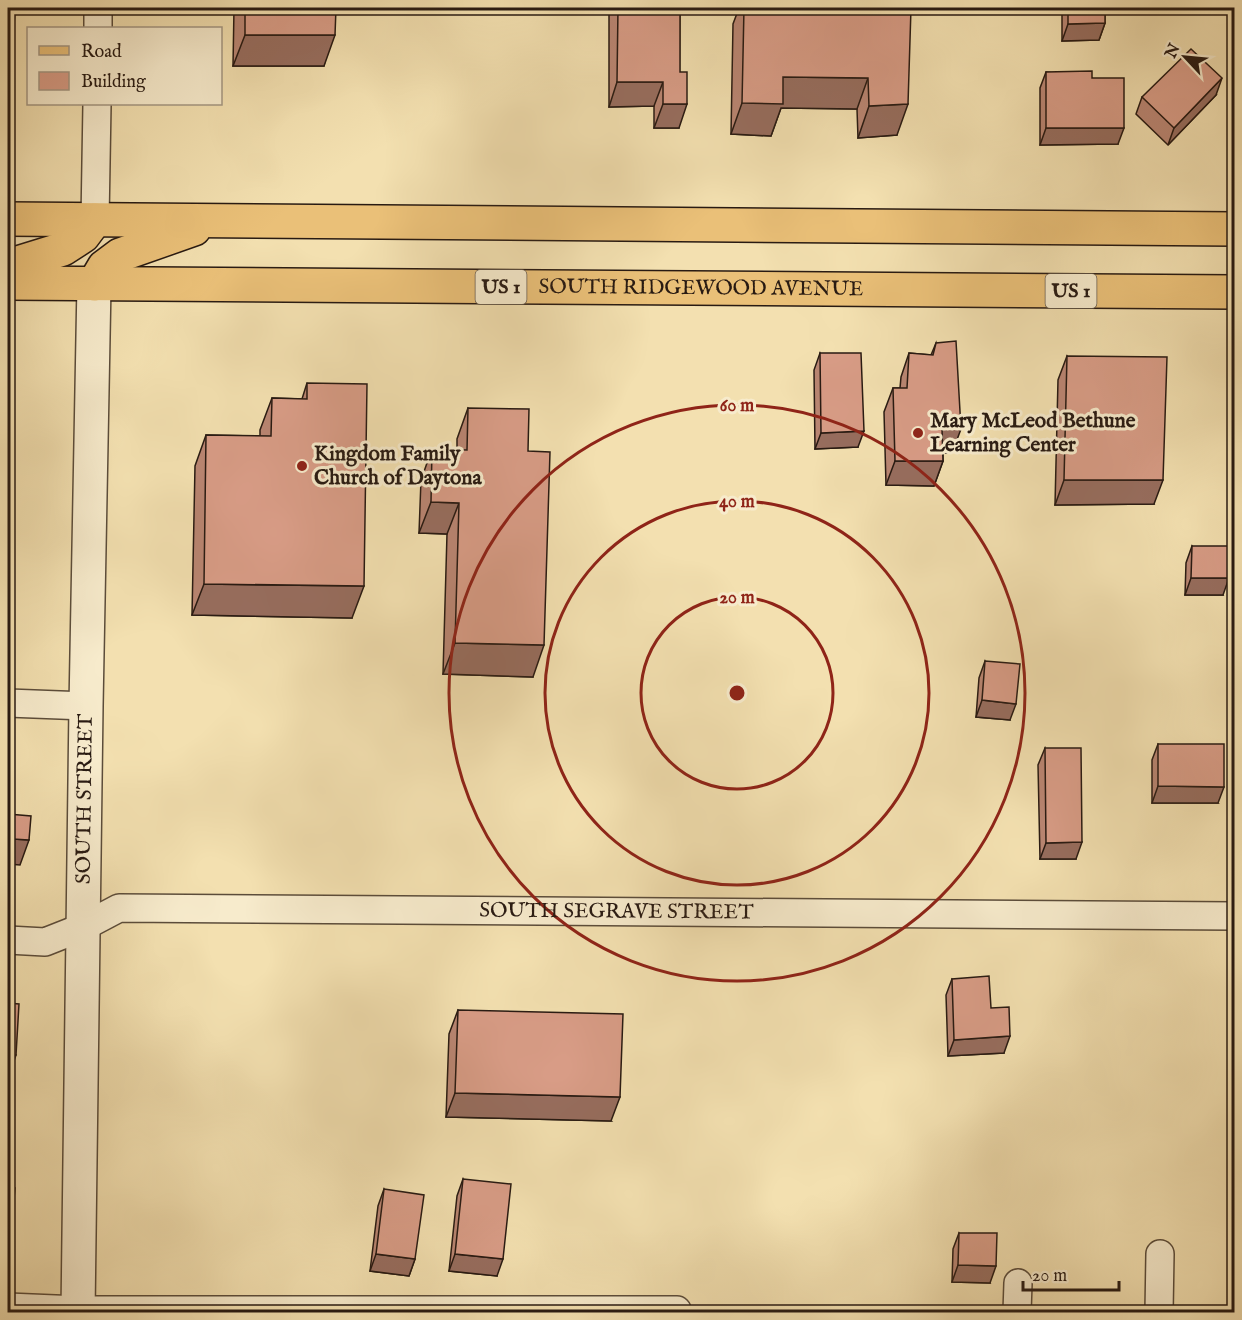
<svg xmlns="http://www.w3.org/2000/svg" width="1242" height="1320" font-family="'IM FELL English',serif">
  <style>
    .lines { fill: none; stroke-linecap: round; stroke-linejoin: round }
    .minor-casing { stroke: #5b4c3a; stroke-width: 30 }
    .tertiary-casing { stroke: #5b4c3a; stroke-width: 36 }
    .primary-casing { stroke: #281a12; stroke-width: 36 }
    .minor { stroke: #f7ebcc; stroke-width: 27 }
    .tertiary { stroke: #f7ebcc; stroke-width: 33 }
    .primary { stroke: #eac078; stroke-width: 33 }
    .wall { fill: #ba8673; stroke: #281a12; stroke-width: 1.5 }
    .shaded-wall { fill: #976d5e; stroke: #281a12; stroke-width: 1.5 }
    .building { fill: #d89c86; stroke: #281a12; stroke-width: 1.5 }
    .ring { fill: none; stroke: #8f2418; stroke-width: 3 }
    .poi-dot { fill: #8f2418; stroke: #f7ebcc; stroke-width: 2 }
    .labels { text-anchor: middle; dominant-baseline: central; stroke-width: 6; stroke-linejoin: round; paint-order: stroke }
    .shield { fill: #f7ebcc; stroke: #66594a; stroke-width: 1.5 }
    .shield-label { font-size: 20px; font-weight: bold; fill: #281a12 }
    .street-label { font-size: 21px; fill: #281a12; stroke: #f7ebcc }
    .poi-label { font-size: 21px; font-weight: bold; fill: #281a12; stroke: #f7ebcc; text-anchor: start }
    .centre { fill: #8f2418; stroke: #f7ebcc; stroke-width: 3 }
    .ring-label { font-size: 18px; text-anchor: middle; font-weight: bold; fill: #8f2418; stroke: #f7ebcc; stroke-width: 6; stroke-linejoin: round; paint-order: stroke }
  </style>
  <rect width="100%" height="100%" fill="#f3e0b0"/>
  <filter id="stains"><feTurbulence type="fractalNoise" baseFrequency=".00333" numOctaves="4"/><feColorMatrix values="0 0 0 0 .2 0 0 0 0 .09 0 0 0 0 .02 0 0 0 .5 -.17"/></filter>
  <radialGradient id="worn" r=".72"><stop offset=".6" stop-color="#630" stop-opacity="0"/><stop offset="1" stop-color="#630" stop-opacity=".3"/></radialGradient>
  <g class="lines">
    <g class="minor-casing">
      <g id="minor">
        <path d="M98 28V8"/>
        <path d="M95 220 97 104"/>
        <path d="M8 703 86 706"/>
        <path id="s1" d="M8 940 45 942 83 927 119 908 1234 916"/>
        <path d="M8 1307 79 1310H677"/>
        <path d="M1017 1312 1018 1283"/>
        <path d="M1159 1312 1160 1254"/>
      </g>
    </g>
    <g class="tertiary-casing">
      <g id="tertiary">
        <path id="s2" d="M78 1312 86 706 94 284"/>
      </g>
    </g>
    <g class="primary-casing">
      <g id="primary">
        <path d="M8 219 1234 229"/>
        <path d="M8 266 63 249 83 236 95 220"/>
        <path id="s3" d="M8 283 1234 292"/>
        <path d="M94 284 104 267 120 255 194 229"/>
      </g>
    </g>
    <use href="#minor" class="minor"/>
    <use href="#tertiary" class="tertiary"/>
    <use href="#primary" class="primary"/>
  </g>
  <path class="wall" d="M234 8H336L324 66H233Z
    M609 8H680L679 128H654V106L609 107Z
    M739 8H911L897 135 858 138 857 109 781 108 771 136 731 134 733 24Z
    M1062 8H1105V23L1099 40 1062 41Z
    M1046 72 1092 78 1118 144 1040 145V88Z
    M1216 95 1168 145 1136 114 1142 97Z
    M936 343 952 453H943V461L934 486 886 485 884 412 893 388H900L901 377 909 353 931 355Z
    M820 353 858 447 815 449 814 370Z
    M1067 356 1154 504 1055 505 1058 380Z
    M307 383 352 618 192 615 195 466 206 435 260 436V430L272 398 302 399Z
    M468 408 528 451 533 677 443 674 447 534 419 533 421 480 432 449H457V439Z
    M1192 546 1223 595H1185L1186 563Z
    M985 661 1010 720 976 717 979 678Z
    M1158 744 1218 803H1152V760Z
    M1045 748 1076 859H1040L1038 765Z
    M952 979 991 1008 1004 1053 948 1056 946 995Z
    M458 1010 611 1121 446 1117 449 1034Z
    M463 1179 497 1276 449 1271 457 1196Z
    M384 1189 415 1259 409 1276 370 1271 378 1206Z
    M959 1233 990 1283 952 1282 953 1249Z"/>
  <path class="shaded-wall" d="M1156 8H1211L1209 12H1154Z
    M1105 23 1099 40 1062 41 1068 24Z
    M245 35H335L324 66H233Z
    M8 53H12L8 64Z
    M783 77 868 78 857 109 781 108 771 136 731 134 742 103Z
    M1222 78 1216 95 1168 145 1174 128Z
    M617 82H663L654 106 609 107Z
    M663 104H687L679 128H654Z
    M908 104 897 135 858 138 869 106Z
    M1046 128H1124L1118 144 1040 145Z
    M942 429H961L952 453H933Z
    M864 431 858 447 815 449 821 433Z
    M895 461H943L934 486 886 485Z
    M1064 480H1163L1154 504 1055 505Z
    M431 502 459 503 447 534 419 533Z
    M8 510H12L8 522Z
    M1191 578H1229L1223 595H1185Z
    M204 584 364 586 352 618 192 615Z
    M455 643 544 645 533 677 443 674Z
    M982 700 1016 704 1010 720 976 717Z
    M1158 786 1224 787 1218 803H1152Z
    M13 839 29 840 20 865 8 864Z
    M1082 842 1076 859H1040L1046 843Z
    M1010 1036 1004 1053 948 1056 954 1040Z
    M8 1055H16L8 1079Z
    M455 1093 620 1097 611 1121 446 1117Z
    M8 1229H11L8 1238Z
    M376 1254 415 1259 409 1276 370 1271Z
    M455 1254 503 1259 497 1276 449 1271Z
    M958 1265 996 1266 990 1283 952 1282Z"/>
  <path class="building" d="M245 8H336L335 35H245Z
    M618 8H680V72H687V104H663V82H617Z
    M744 8H911L908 104 869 106 868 78 783 77V104L742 103Z
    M1068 8H1105V23L1068 24Z
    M8 10 15 11 12 53H8Z
    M1191 49 1222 78 1174 128 1142 97Z
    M1092 71V78H1124V128H1046V72Z
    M956 341 961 429H942L943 461H895L893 388H907L909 353 933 355 936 343Z
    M820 353H861L864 431 821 433Z
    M1067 356 1167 357 1163 480H1064Z
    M307 383 367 384 364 586 204 584 206 435 271 436 272 398 307 399Z
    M468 408 529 409 528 451 550 452 544 645 455 643 459 503 431 502 432 449 467 450Z
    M8 473H13L12 510H8Z
    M1192 546H1229V578H1191Z
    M985 661 1020 664 1016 704 982 700Z
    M1158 744H1224V787L1158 786Z
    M1045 748H1081L1082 842 1046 843Z
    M8 814 31 816 29 840 13 839 10 883 8 882Z
    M989 976 991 1008 1009 1007 1010 1036 954 1040 952 979Z
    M8 1003 19 1004 16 1055H8Z
    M458 1010 623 1014 620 1097 455 1093Z
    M463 1179 511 1184 503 1259 455 1254Z
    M8 1188H15L11 1229H8Z
    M384 1189 424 1195 415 1259 376 1254Z
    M959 1233H997L996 1266 958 1265Z"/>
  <g class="ring">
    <circle cx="737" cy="693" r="96"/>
    <circle cx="737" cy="693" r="192"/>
    <circle cx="737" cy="693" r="288"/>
  </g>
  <g class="poi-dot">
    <circle cx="918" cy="433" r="6"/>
    <circle cx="302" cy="466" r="6"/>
  </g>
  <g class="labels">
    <g class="shield">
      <rect x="475.5" y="270" width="51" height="34" rx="4.5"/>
      <rect x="1045.5" y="274" width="51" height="34" rx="4.5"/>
    </g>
    <g class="shield-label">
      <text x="501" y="287">US 1</text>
      <text x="1071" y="291">US 1</text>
    </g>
    <g class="street-label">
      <text stroke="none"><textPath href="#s3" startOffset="693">SOUTH RIDGEWOOD AVENUE</textPath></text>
      <text stroke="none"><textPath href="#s2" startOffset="513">SOUTH STREET</textPath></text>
      <text stroke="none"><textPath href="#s1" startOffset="616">SOUTH SEGRAVE STREET</textPath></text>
    </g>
    <g class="poi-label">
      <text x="930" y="421">Mary McLeod Bethune<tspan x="930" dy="24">Learning Center</tspan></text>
      <text x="314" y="454">Kingdom Family<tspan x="314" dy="24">Church of Daytona</tspan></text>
    </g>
  </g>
  <circle cx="737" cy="693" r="9" class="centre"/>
  <g class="ring-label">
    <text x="737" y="411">60 m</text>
    <text x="737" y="507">40 m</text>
    <text x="737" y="603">20 m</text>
  </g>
  <rect width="1242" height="1320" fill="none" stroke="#f3e0b0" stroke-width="30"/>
  <rect x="9" y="9" width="1224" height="1302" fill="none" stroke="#281a12" stroke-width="3"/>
  <rect x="15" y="15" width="1212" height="1290" fill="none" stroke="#281a12" stroke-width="1.5"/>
  <rect x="27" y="27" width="195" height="78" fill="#f7ebcc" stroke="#a49782" stroke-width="1.5"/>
  <rect x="39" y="46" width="30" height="9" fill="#eac078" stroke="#a49782" stroke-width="1.5"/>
  <text x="81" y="57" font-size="18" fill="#281a12">Road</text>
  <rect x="39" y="72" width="30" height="18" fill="#d89c86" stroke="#a49782" stroke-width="1.5"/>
  <text x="81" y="87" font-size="18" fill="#281a12">Building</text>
  <g transform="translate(1185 57) rotate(296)" stroke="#f7ebcc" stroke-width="4.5" paint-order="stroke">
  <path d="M0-4.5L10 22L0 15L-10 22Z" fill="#281a12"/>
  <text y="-9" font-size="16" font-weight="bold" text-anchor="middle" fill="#281a12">N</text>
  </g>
  <path d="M1023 1281v9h96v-9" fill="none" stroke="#281a12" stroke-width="3"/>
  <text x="1032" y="1281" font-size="18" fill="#281a12" stroke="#f7ebcc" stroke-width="4.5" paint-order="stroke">20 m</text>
  <rect width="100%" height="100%" filter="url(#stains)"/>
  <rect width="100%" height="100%" fill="url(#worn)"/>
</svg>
